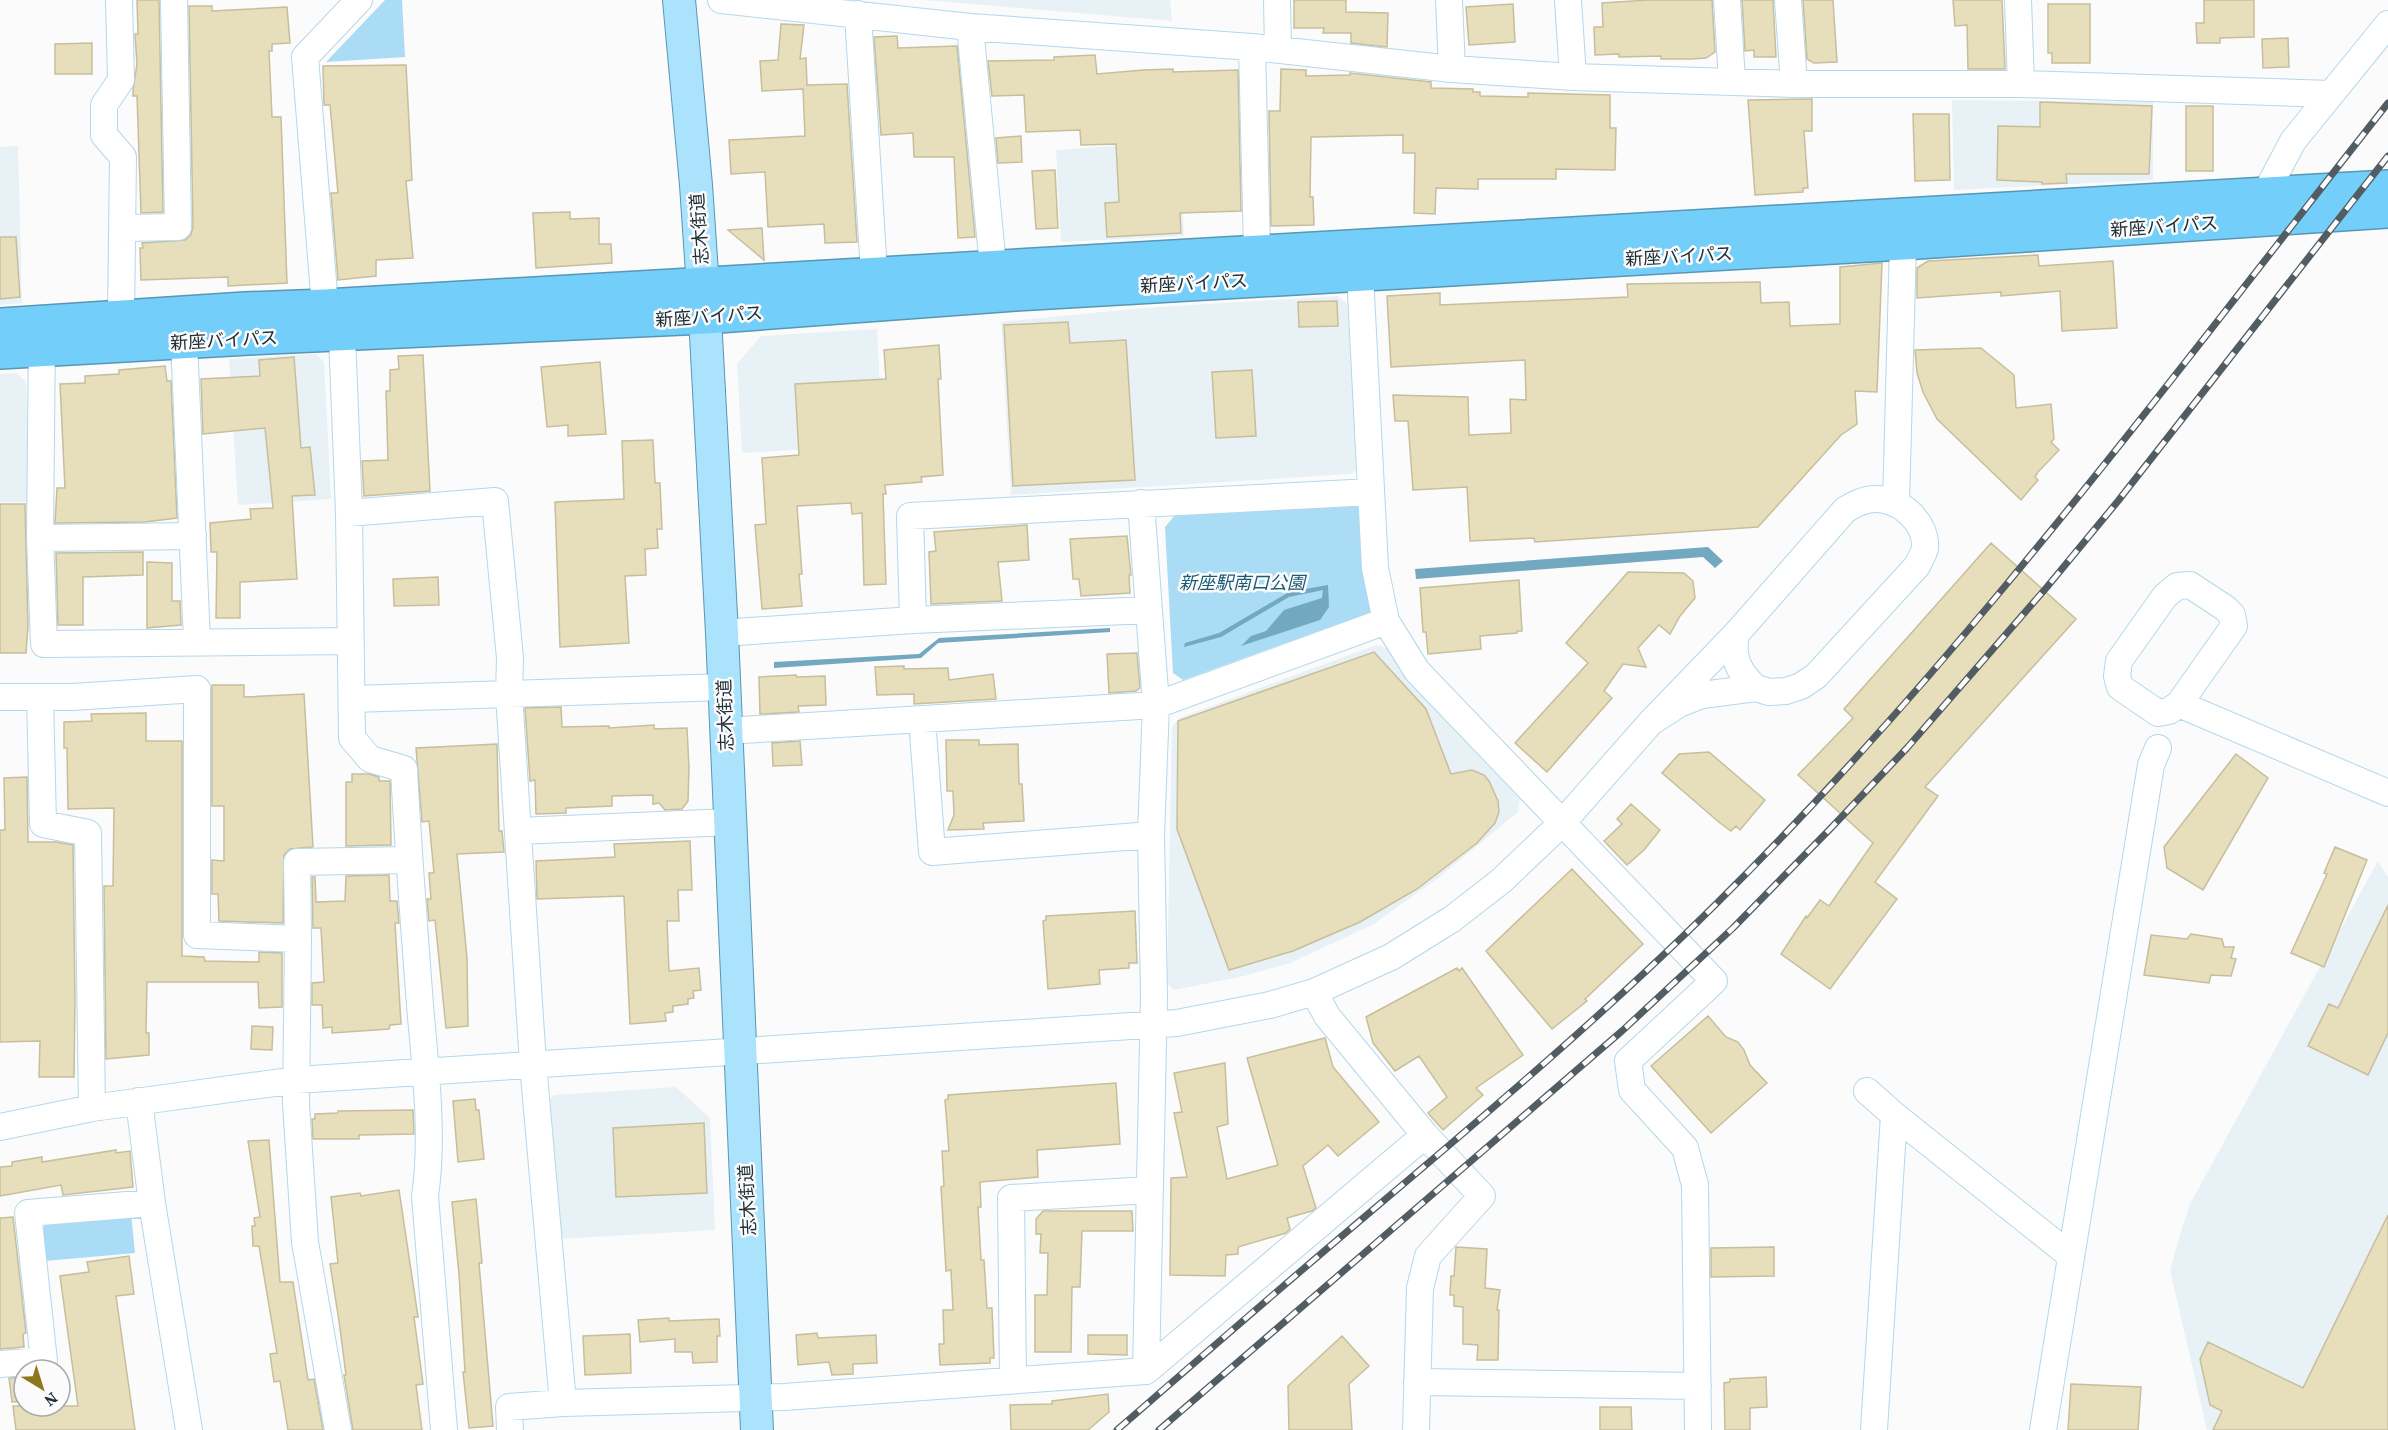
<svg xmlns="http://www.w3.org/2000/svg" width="2388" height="1430" font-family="'Source Serif 4','Noto Sans JP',serif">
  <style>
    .built { fill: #e8f1f6 }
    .green { fill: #aadcf5 }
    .water { fill: #73a8c1 }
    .building { fill: #e7debc; stroke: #c6be9c; stroke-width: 1.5 }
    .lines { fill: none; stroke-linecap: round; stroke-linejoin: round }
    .minor-casing { stroke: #b3d8ea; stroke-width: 28 }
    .major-casing { stroke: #5697b5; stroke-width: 34 }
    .highway-casing { stroke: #5697b5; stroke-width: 36 }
    .minor { stroke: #fff; stroke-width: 26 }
    .major { stroke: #abe2fc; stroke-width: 32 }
    .highway { stroke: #73cffa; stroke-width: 33 }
    .rail-casing { stroke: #525d63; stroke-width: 7 }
    .rail { stroke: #fbfbfb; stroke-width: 4.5; stroke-dasharray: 14; stroke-linecap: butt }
    .labels { text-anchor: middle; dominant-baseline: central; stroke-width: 5; stroke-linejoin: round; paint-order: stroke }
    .street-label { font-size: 18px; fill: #202f36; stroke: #fbfbfb }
    .park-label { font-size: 18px; font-style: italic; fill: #195b76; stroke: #fbfbfb }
  </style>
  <rect width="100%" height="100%" fill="#fbfbfb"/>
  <path class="built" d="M925 0H1170L1172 21Z
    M1952 100 2153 102V180L1954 190Z
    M1180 141 1184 236 1061 242 1056 150Z
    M18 146 22 303 0 305V147Z
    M1338 296 1347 304 1359 467 1351 474 1011 495 1001 322 1143 308Z
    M877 329 883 445 742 453 737 364 761 336Z
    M316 354 324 362 331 499 238 505 229 359Z
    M17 373 26 382 30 502H0V374Z
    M1376 645 1387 648 1415 688 1520 799 1518 812 1438 878 1372 925 1290 963 1244 976 1174 990 1167 983 1172 727 1179 718Z
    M2378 861 2388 877V1430H2207L2170 1270 2182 1228 2190 1204Z
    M676 1087 710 1118 715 1230 558 1239 546 1103 554 1095Z"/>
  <path class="green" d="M385 0H402L405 57 326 62Z
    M1354 502 1363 510 1374 611 1183 680 1173 673 1165 527 1176 514Z
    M131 1214 135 1253 45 1261 41 1230 48 1222Z"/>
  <path class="water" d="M1708 547 1723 561 1715 568 1703 557 1416 579 1415 569Z
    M1328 585 1329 607 1320 620 1241 646 1251 636 1266 631 1284 610 1322 598 1323 590 1289 597 1221 637 1184 647 1185 643 1219 633 1289 592Z
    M1110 628V632L938 643 921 658 774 668V662L919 654 939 638Z"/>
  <path class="building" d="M137 0H159L163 212 141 213 137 96H133V90L137 64 135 34H138Z
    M1294 0H1346V12L1388 13 1387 47 1351 43V33H1323L1324 28H1294Z
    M1649 0H1712L1715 52 1706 58 1691 59H1661V56L1619 57V54L1595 55 1594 27H1603L1602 3Z
    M1742 0H1773L1776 57H1754V50L1745 51Z
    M1803 0H1833L1837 62 1814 63 1807 59Z
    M1953 0H2002L2005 69H1968L1967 25 1955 26Z
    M2204 0H2254V37L2220 38V43H2197L2196 23H2204Z
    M1513 4 1515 42 1469 45 1466 7Z
    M2048 4H2090V63H2052V53H2048Z
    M189 6H212V11L287 7 290 43 272 44V51H269L272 117H281L287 283 228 286V277L141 280 140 248H143L142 243 185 240 191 235 193 227Z
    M781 24 804 25 800 59 806 58 807 85 847 84 857 242 825 243 824 224 768 227 765 172 731 174 729 140 805 136 803 89 762 91 760 61 778 60Z
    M897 36 898 48 957 46 975 237 958 238 954 157H914L913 133 881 135 874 37Z
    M2288 38 2289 67 2263 68 2262 39Z
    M92 43V74H55V44Z
    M1095 55 1097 74 1143 70 1173 69V72L1238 70 1241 211 1180 213 1181 233 1107 237 1105 203 1119 202 1116 144 1081 145 1080 130 1026 132 1024 95 992 96 988 61 1054 60V57Z
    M406 65 412 180 406 181 413 258 376 260V276L338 280 331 193H338L330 105H324L323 66Z
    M1281 69 1306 70V76L1350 75V73L1431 82V88L1473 89V92H1480V96L1528 97V93L1610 95V128H1616L1615 170 1556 169V179H1478V189L1436 188 1435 214 1414 213 1415 153H1403V135L1311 137 1310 197H1313L1314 225 1271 226 1269 111H1280Z
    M1812 99V131H1804L1808 188H1803V192L1755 195 1748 100Z
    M2040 102 2152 106 2149 174H2066L2067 183 2042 184V182L1997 180 1998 126 2040 127Z
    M2186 106H2213V171H2186Z
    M1913 114H1949L1950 180 1915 181Z
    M1021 136 1022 162 998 163 996 138Z
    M1055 170 1058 228 1036 229 1032 171Z
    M570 212V219L599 218V244H611L612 263 536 268 533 213Z
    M762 228 764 260 728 230Z
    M0 237H16L20 297 0 299Z
    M2038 255 2039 266 2113 261 2117 328 2062 331 2060 291 2001 296V292L1917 298V268L1928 261Z
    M1882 263 1877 392 1855 391 1857 424 1841 435 1758 527 1535 542 1534 538 1470 541 1467 487 1413 490 1408 421H1395L1393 395 1468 397 1469 435 1511 433 1510 399 1526 400 1525 360 1391 367 1387 296 1440 293V305L1628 297 1627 284 1760 282 1761 303 1789 302 1790 326 1840 324V267Z
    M1337 301 1338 326 1299 327 1298 302Z
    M1068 322 1070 343 1126 340 1135 480 1013 486 1004 325Z
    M939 345 941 379H938L943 475 921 477 922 482 885 485 886 494H883L886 584 864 585 862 513 852 514 851 503 797 506 802 574H799L802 606 762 609 755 525 766 524 762 458 799 455 795 384 886 379 884 350Z
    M1981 348 2014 375 2016 408 2051 404 2054 439 2051 442 2059 450 2038 472 2035 477 2038 480 2021 500 1937 419 1923 392 1917 373 1915 350Z
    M423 355 430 491 364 496 362 461 388 460 386 391H390V370L399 369 398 356Z
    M294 357 301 448 310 447 315 495 292 496 297 579 240 582V618H216L217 552H211L210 523 251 519 250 509 273 508 265 428 203 434 201 379 260 376 259 360Z
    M600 362 606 434 568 436V425L547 427 541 367Z
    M165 366 167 381H171L177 518 145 522 55 523 57 488H65L60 384 85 383V376L119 374V370Z
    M1252 370 1256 436 1216 438 1212 372Z
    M653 440 655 483H660L662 529H657L658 548 645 549 646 575 625 576 629 643 560 647 555 502 624 499 622 441Z
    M0 504H25L28 626 26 653H0Z
    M1027 525 1029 560 998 562 1002 601 931 604 929 552 936 551 934 532Z
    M1127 536 1131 575H1129L1130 593 1081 596 1079 579H1073L1070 539Z
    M1991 543 2076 619 1925 787 1938 796 1875 882 1897 899 1830 989 1781 954 1806 916 1807 918 1820 900 1829 906 1873 843 1798 775 1853 718 1844 709Z
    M143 552V575L83 577V625H58L56 553Z
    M147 562 172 563V601H180L181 625 147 628Z
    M1628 572 1684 573 1693 581 1695 598 1680 616 1670 634 1659 625 1638 648 1646 667 1623 664 1604 691 1612 698 1547 772 1515 743 1588 663 1566 643Z
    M438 577 439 605 394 606 393 579Z
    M1519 580 1522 631H1517V633L1480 636 1481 649 1428 654 1426 632H1423L1420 588Z
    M1374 652 1426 709 1451 774 1472 770 1484 775 1489 781 1498 801 1499 812 1495 823 1477 843 1417 889 1360 922 1293 951 1229 970 1177 829 1178 721Z
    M1137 653 1140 688 1136 691 1109 693 1107 654Z
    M904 666V669L948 668 949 680 993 674 996 699 914 704V694L877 695 875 667Z
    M796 675 797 677 825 676 826 705 798 706 799 712 760 714 759 677Z
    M212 685H244V697L304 694 313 847 290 849 284 855 283 923 219 921 218 894H212V860L224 861V806H212Z
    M561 707 562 727 609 726V728L654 725V729L687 728 689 768 688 801 682 809 665 810 659 803 653 804V795L612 796V806L566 808V813L536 814 535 780 530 781 525 708Z
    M146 713V741H182V956L204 957 205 961 259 962V952L282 953V1007L259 1008 258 982H147L146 1033H149V1055L106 1059 104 886H113L114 808 68 809 67 748H64V722L92 721 91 714Z
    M946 740H979V745L1018 744 1019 784H1022L1024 821 983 823 984 829 948 830 954 815 953 791H947Z
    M800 741 802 765 773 766 772 743Z
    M497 744 499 831H502L504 852 457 854 467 958 468 1026 446 1028 435 920 429 921 427 899H431L429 873H434L429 821 422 822 416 748Z
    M1709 752 1765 800 1740 830 1736 826 1731 831 1720 823 1662 773 1679 754Z
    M2236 754 2268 778 2203 890 2167 868 2164 847Z
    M352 774H369L379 777V781H390L391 845 346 846V782H352Z
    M27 777 28 842H56L73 845 75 1003V1001L74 1077H39L40 1041 0 1042V830H5L4 778Z
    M1631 804 1660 830 1644 850 1627 865 1604 841 1622 824 1617 819Z
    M690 841 692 890H678L679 921H667L669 971 699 968 701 990 693 991 694 998 688 999V1004L673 1006V1012L665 1013 666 1021 630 1024 624 896 537 899 536 861 615 857 614 844Z
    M2335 847 2367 860 2324 967 2291 953 2327 874 2324 873Z
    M1572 869 1643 944 1585 999 1587 1001 1552 1029 1486 951Z
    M389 875 390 901H397L399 923H395L401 1024 390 1025 389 1029 332 1033V1027L323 1028 322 1005H312V983L324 982 321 928H313L312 877H315L316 902 345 901 346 876Z
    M2388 905V1033L2368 1075 2308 1046 2329 1004 2338 1008Z
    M1135 911 1137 963H1129V968L1099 970 1100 984 1048 989 1043 921 1046 920V916Z
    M2191 934 2222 939 2224 947H2234L2231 958 2236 959 2231 976 2211 975 2209 983 2144 975 2151 935 2187 939Z
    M1457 968 1459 971 1462 968 1523 1055 1476 1088 1483 1095 1443 1130 1428 1113 1447 1097 1419 1056 1395 1071 1373 1043 1366 1017Z
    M1708 1016 1726 1037 1738 1042 1744 1050 1750 1065 1767 1083 1711 1133 1651 1066Z
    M252 1026 273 1027 272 1050 251 1049Z
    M1325 1038 1333 1067 1379 1122 1338 1156 1328 1145 1303 1166 1316 1208 1312 1211 1287 1218 1290 1229 1286 1233 1238 1247V1254L1226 1255 1225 1276 1170 1275 1171 1178 1187 1177 1174 1113 1182 1112 1174 1073 1225 1063 1228 1124 1217 1127 1227 1179 1278 1165 1247 1058Z
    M1116 1083 1120 1144 1037 1150 1038 1177 980 1182 981 1207H978L981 1260H984L987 1308H992L994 1358H990V1363L940 1365 939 1344H944L943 1310H953L951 1270 946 1271 941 1187 944 1186 942 1151H949L945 1100 948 1099V1095Z
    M475 1099 476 1110H479L484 1159 458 1162 453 1101Z
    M413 1110 414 1134 359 1135V1139H313L312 1119H315V1114L338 1113V1111Z
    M704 1123 707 1193 616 1197 613 1128Z
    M269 1140 280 1282H293L308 1380 314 1379 323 1430H288L280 1381 274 1382 270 1354 277 1353 259 1246H253L252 1226H255L254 1218 260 1217 248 1141Z
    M116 1150V1153L130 1151 133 1187 63 1195 61 1185 0 1196V1167L12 1166V1162L42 1157V1162Z
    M399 1190 418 1317H414L423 1384 416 1385 422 1430H353L344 1375H346L339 1321 330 1264 338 1263 331 1197 360 1193 361 1196Z
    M476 1199 482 1263H479L493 1426 469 1428 463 1372H465L459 1274 452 1202Z
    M1043 1211H1132L1133 1231H1082L1080 1287H1072L1071 1352H1035V1295H1047L1048 1253H1040L1041 1234H1036V1219Z
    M2388 1215V1430H2213L2222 1411 2210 1405 2200 1359 2208 1342 2303 1388Z
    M13 1217 26 1333 23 1334 24 1347 0 1349V1218Z
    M1456 1247 1487 1249 1485 1288 1500 1290 1497 1310H1499L1498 1360H1477L1478 1345 1463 1344V1307L1454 1306V1295H1450L1451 1276H1454Z
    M1774 1247V1276L1711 1277V1248Z
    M129 1256 134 1294 116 1296 135 1430H16L13 1406H78L60 1276 89 1272 87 1262Z
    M669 1318V1321L719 1319 720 1336H717V1362L693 1363 692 1352H675V1339L640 1342 638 1320Z
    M817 1333 818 1338 876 1335 877 1363 853 1364V1374L832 1375 829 1362 798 1365 796 1335Z
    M630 1334 631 1373 585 1375 583 1336Z
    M1088 1335H1127V1355L1088 1354Z
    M1342 1336 1369 1366 1349 1384 1352 1430H1289L1288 1386Z
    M24 1377V1401L12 1402 9 1378Z
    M1766 1377 1767 1407 1750 1408V1430H1725L1724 1383 1730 1382V1379Z
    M2071 1384 2141 1387 2138 1430H2068Z
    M1108 1394 1109 1412 1088 1430H1011L1010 1405 1052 1404V1401Z
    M1600 1407H1631L1632 1430H1600Z"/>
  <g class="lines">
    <g class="minor-casing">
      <path id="minor" d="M119 0 121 80 104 105V135L123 157 121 316
        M721 0 970 27 1252 47 1452 69 1573 77 1794 84H2021L2331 94
        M1277 0 1278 50
        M1449 0 1452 69
        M1568 0 1573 77
        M1727 0 1732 81
        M1788 0 1794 84
        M2018 0 2021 84
        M858 14 874 273
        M970 27 993 266
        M1252 47 1257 251
        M2265 194 2293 141 2388 24
        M122 228 178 227 174 0
        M1360 274 1375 568 1386 621 1417 671 1714 981 1628 1061 1632 1090 1685 1148 1695 1185 1698 1430
        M325 306 305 57 359 0
        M42 333 40 538 44 644 350 641
        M342 335 349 513 352 738 370 759 404 769C408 848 414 926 420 1005 425 1065 434 1136 425 1196L444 1430
        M184 341 197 641
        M1141 503 1156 705 1151 835 1154 995 1146 1371
        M1896 504 1903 243
        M349 513 495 501 510 658 509 695 533 1064 563 1403
        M40 538 193 536
        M2190 585 2225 608 2232 615 2234 626 2179 704 2169 711 2158 713 2120 687 2117 676 2119 661 2165 596 2177 586Z
        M913 620 1149 610
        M722 633 913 620 910 516 1371 492
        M1736 634C1731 657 1739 673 1756 688
        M0 697H72L197 689V935L298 939
        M40 697 43 824 88 833 92 1108
        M352 699 724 687
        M2179 704 2388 793
        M922 719 932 852 1151 835
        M725 731 1156 705 1386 621
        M518 831 730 822
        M1314 992 1327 1016 1425 1135 1482 1196 1428 1256 1420 1288 1416 1430
        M1867 1091 1894 1115 2071 1256
        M139 1101 152 1203 189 1430
        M0 1127 92 1108 296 1080 1177 1023 1270 1005 1314 992 1391 957 1452 919 1501 881 1562 823 1651 722 1736 634 1845 510C1855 504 1864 499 1876 499 1901 499 1927 523 1925 548 1924 554 1919 561 1917 566L1816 676 1801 686 1786 691 1769 692 1756 688 1702 695 1679 704 1651 722
        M0 1364 44 1361 28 1213 152 1203
        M1013 1380 1011 1198 1150 1190
        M1417 1382 1698 1386
        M338 1430 305 1242 296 1104 298 939 297 862 408 860
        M510 1430 509 1407 563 1403 784 1397 1146 1371 1425 1135
        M1874 1430 1894 1115
        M2043 1430 2151 765 2158 748"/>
    </g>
    <g class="major-casing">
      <path id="major" d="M679 0 696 185 705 317 722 633 757 1430"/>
    </g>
    <g class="highway-casing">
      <path id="highway" d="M0 325 245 309 325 306 2388 187
        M0 352 249 338 705 317 1015 294 1903 243 2388 211"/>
    </g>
    <use href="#minor" class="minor"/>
    <use href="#major" class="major"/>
    <use href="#highway" class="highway"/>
    <g class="rail-casing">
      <path id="rail" d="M1117 1430C1194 1363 1271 1296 1349 1230 1473 1125 1599 1020 1716 904 1964 659 2172 377 2388 103
        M1159 1430 1622 1031 1733 928 1831 828 1907 748 2047 587 2118 501 2388 156"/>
    </g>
    <use href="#rail" class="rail"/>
  </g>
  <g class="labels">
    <g class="street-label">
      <text transform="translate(2164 226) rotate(-4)">新座バイパス</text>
      <text transform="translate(699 229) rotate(-94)">志木街道</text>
      <text transform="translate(1679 256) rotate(-3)">新座バイパス</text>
      <text transform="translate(1194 283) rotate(-3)">新座バイパス</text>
      <text transform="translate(709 316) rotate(-4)">新座バイパス</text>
      <text transform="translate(224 340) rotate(-3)">新座バイパス</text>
      <text transform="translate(725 715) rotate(-92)">志木街道</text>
      <text transform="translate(747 1200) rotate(-93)">志木街道</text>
    </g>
    <g class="park-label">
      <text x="1242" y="582">新座駅南口公園</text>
    </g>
  </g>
  <g transform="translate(42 1388) rotate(142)"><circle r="28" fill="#fbfbfb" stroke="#a3a9ac" stroke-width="1.5"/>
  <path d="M0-4.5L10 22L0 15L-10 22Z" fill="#8d781d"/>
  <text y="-9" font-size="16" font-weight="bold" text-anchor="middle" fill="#202f36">N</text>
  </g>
</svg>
